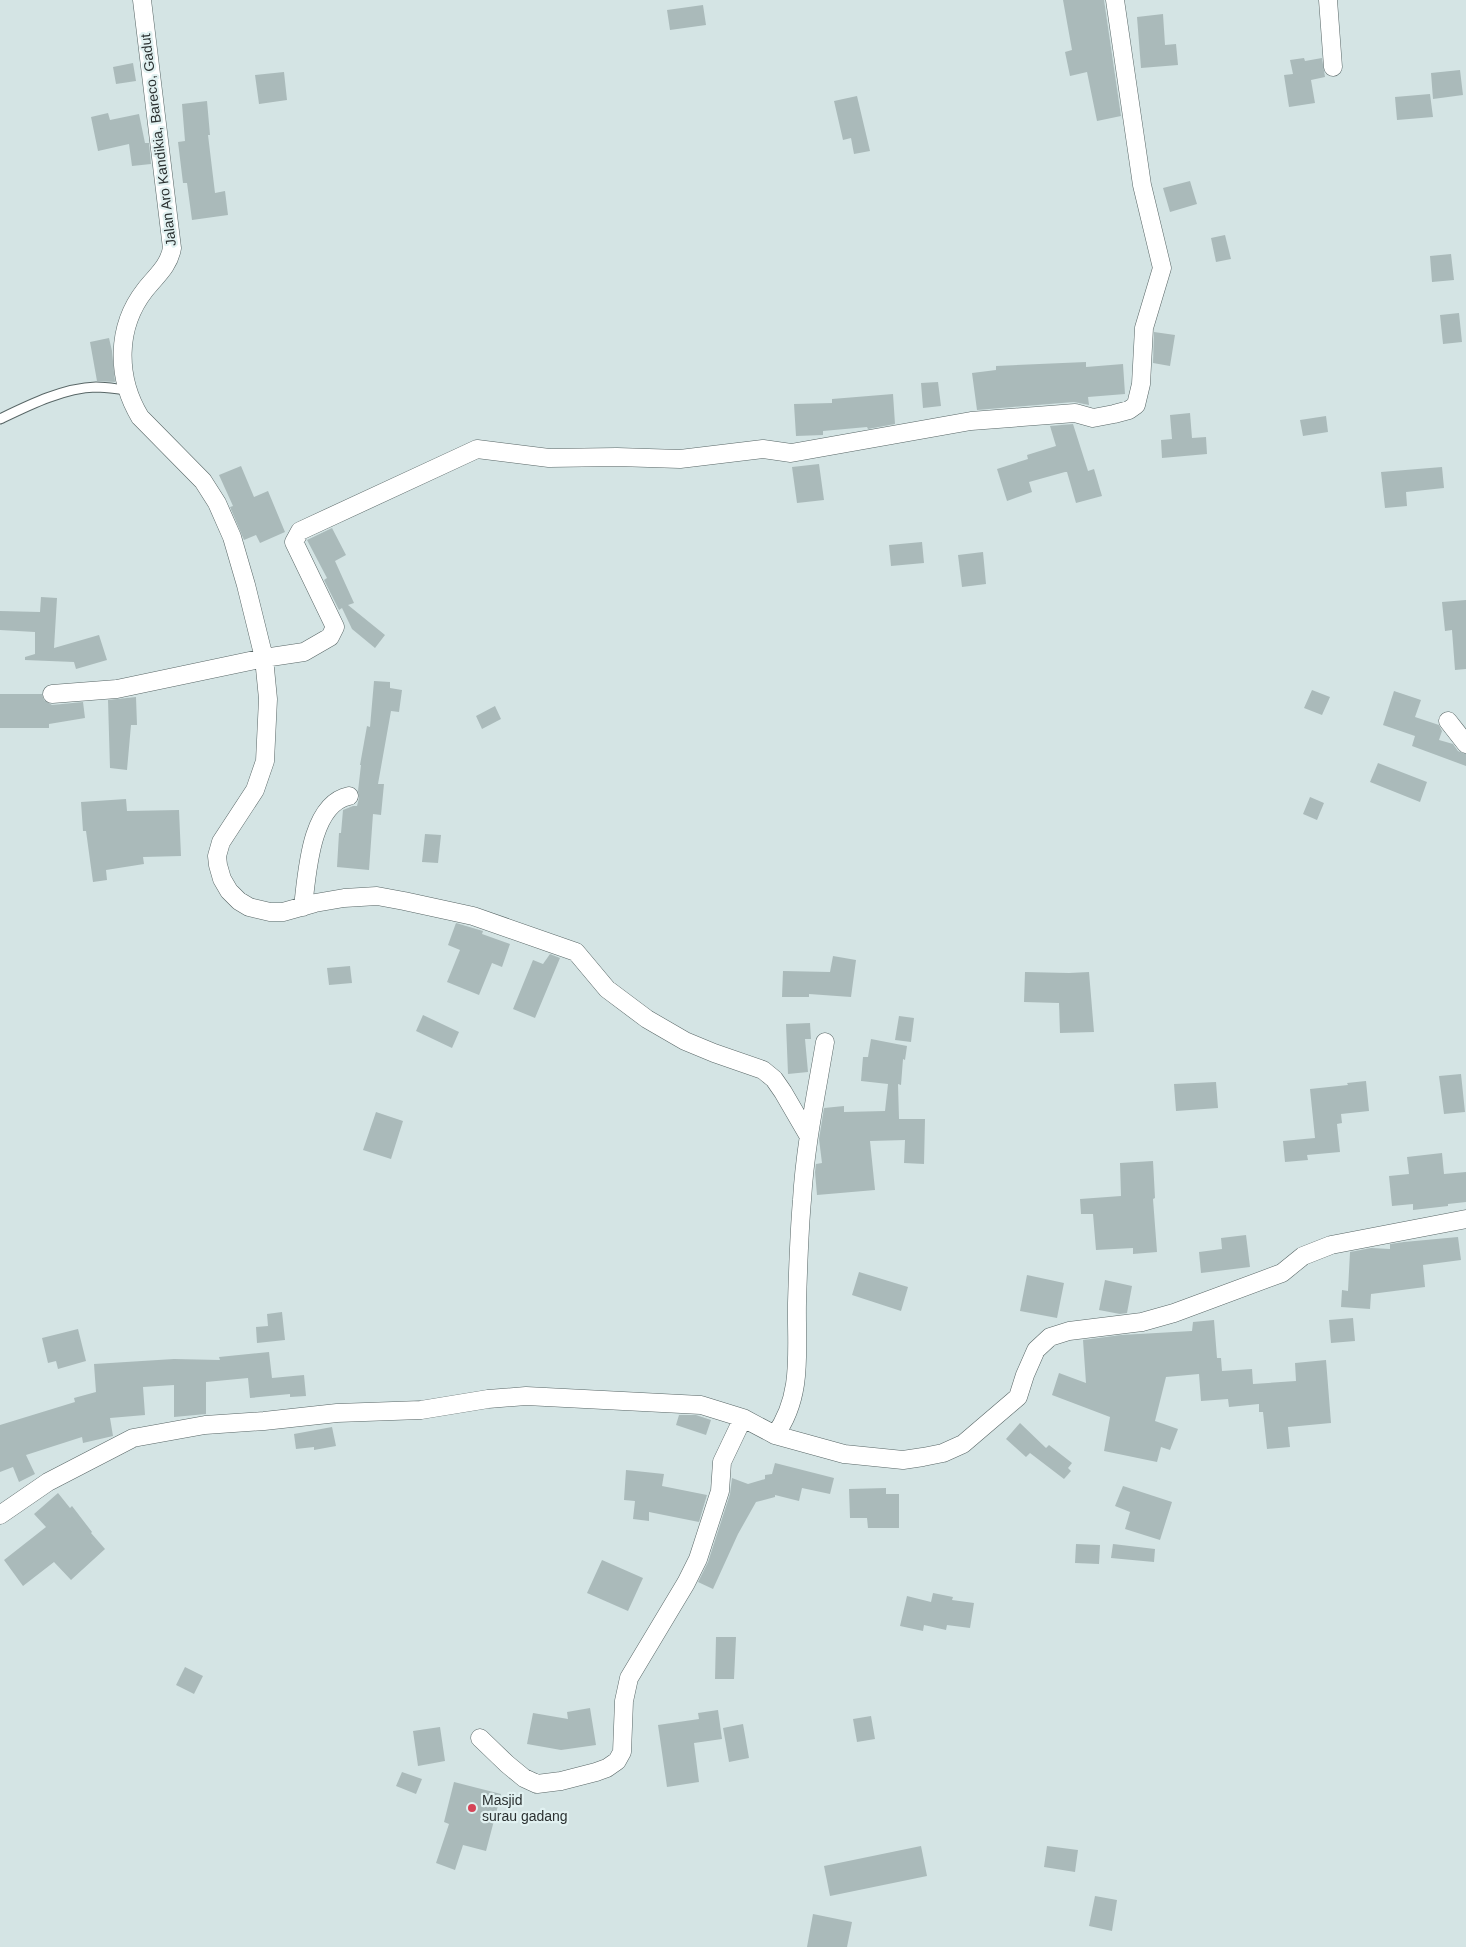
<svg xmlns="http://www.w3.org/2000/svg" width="1466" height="1947" font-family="Arial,sans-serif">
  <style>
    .building { fill: #aababa }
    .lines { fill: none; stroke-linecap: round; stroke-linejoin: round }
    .service-casing { stroke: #586666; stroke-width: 11 }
    .minor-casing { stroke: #586666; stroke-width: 19 }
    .service { stroke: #fff; stroke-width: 9 }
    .minor { stroke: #fff; stroke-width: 18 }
    .poi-dot { fill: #d54558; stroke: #e1f1f1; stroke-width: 2 }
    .labels { text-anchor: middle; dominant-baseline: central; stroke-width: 4.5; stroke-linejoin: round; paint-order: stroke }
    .street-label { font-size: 14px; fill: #2b3131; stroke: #e1f1f1 }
    .poi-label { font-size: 14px; fill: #2b3131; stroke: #e1f1f1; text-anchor: start }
  </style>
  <rect width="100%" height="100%" fill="#d4e4e4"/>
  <path class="building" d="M1063 0H1104L1121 116 1097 121 1087 72 1070 76 1065 52 1072 50Z
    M703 5 706 25 670 30 667 10Z
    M1163 14 1165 45 1176 44 1178 65 1141 68 1137 17Z
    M1304 58 1305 61 1322 58 1325 77 1311 80 1315 103 1289 107 1284 75 1293 74 1290 60Z
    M133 63 136 81 116 84 113 67Z
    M1460 70 1463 95 1433 99 1431 73Z
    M284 72 287 100 259 104 255 75Z
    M1430 94 1433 117 1397 120 1395 97Z
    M857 96 870 151 854 154 851 138 843 140 834 101Z
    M207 101 210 135H208L215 193 225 191 228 215 192 220 187 183H183L178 142 185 141 182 104Z
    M108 113 110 120 139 114 145 143H149L151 164 132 166 129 144 98 151 91 117Z
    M1190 181 1197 204 1170 212 1163 188Z
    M1225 235 1231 259 1216 262 1211 238Z
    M1451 254 1454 280 1432 282 1430 256Z
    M1459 313 1462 342 1443 344 1440 315Z
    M1154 332 1175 335 1170 366 1153 363Z
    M109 338 112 351 115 382 97 381 90 342Z
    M1086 362V367L1123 364 1125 394 1088 397 1089 405 1074 402 977 410 972 373 996 370V366Z
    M938 382 941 406 923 408 921 383Z
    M893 394 895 424 868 429 867 427 823 431V435L796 436 794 404 832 403V399Z
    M1190 413 1192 438 1206 437 1207 454 1162 458 1161 440 1172 439 1170 415Z
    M1326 416 1328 432 1303 436 1300 420Z
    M1073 424 1088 471 1094 469 1102 496 1076 503 1067 472H1065L1029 482 1032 492 1007 501 997 469 1028 459 1027 455 1056 446 1050 426Z
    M819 464 824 500 797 503 792 467Z
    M241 466 254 497 268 491 285 532 260 543 256 535 244 540 230 507 233 506 219 475Z
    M1442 467 1444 488 1406 492 1407 506 1385 508 1381 472Z
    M332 528 346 555 335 561 354 603 348 605 385 635 375 648 352 629 342 608 339 610 324 580 327 578 307 540Z
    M922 542 924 563 891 566 889 545Z
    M983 552 986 584 962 587 958 555Z
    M41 597 57 598 54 648 99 635 107 660 76 669 74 662 25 660V657L35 654V632L0 630V611L40 612Z
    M1466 600V669L1455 670 1452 630 1445 631 1442 602Z
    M374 681 390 682V688L402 690 399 712 391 711 378 784H384L381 815 373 814 369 870 337 867 339 833H341L343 810 353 806H357L359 798 358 791 361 765H360L367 726 370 727Z
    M1312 690 1330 697 1322 715 1304 708Z
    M1394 691 1421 700 1415 717 1439 725 1442 731 1439 740 1453 744 1458 751 1466 754V766L1412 746 1415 736 1383 725Z
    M0 694H42L44 700 52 705 83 702 85 718 49 724V728H0Z
    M136 697 137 725H131L127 770 110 768 108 700Z
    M495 706 501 719 482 729 476 716Z
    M1378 763 1427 782 1420 802 1370 782Z
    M1310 797 1324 803 1317 820 1303 814Z
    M126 799 127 811 179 810 181 856 143 857 144 864 106 870 107 880 93 882 86 831H83L81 802Z
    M425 834 441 835 438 863 422 862Z
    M456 923 483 931 482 934 510 944 502 967 492 963 479 995 447 982 460 950 448 945Z
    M550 954 560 958 535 1018 513 1009 533 960 543 964Z
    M833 956 856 960 851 997 809 994V997H782L783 971 830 972Z
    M350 966 352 983 329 985 327 968Z
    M1025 972 1069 973 1089 972 1094 1032 1060 1033 1059 1003 1024 1002Z
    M423 1015 459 1032 452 1048 416 1031Z
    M899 1016 914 1018 911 1042 895 1040Z
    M810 1023 811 1039H805L808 1072 788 1074 786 1024Z
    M871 1039 907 1046 905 1060 903 1059 901 1085 898 1084 899 1119H925L924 1164 904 1163 905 1140 870 1141 875 1190 817 1195 815 1172 816 1164 822 1163 819 1139 824 1108 844 1106V1112L885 1111 888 1084 861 1081 863 1057H868Z
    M1461 1074 1465 1112 1444 1114 1439 1076Z
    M1366 1081 1369 1111 1341 1114 1342 1123 1337 1124 1340 1152 1307 1155 1308 1160 1285 1162 1283 1141 1315 1138 1310 1089 1348 1085 1347 1083Z
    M1216 1082 1218 1108 1176 1111 1174 1084Z
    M376 1112 403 1121 391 1159 363 1150Z
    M1442 1153 1444 1174 1466 1172V1202L1448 1204V1206L1413 1210V1204L1392 1206 1389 1176 1409 1174 1407 1157Z
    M1153 1161 1155 1198 1153 1199 1157 1252 1133 1254V1248L1096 1250 1093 1214H1081L1080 1199 1121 1196 1120 1163Z
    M1246 1235 1250 1267 1201 1273 1199 1252 1222 1249 1221 1238Z
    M1458 1237 1461 1260 1423 1265 1425 1287 1371 1294 1370 1309 1341 1307 1342 1290 1348 1291 1350 1252 1371 1248 1390 1249V1244L1404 1242Z
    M859 1272 908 1287 901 1311 852 1295Z
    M1027 1275 1064 1283 1057 1318 1020 1311Z
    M1105 1280 1132 1286 1127 1313 1120 1314 1099 1310Z
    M282 1312 285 1340 257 1343 256 1327 268 1326 267 1314Z
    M1353 1318 1355 1341 1331 1343 1329 1320Z
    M1214 1320 1217 1358H1221L1222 1371 1252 1369 1253 1384 1296 1381 1295 1363 1326 1360 1331 1423 1288 1427 1290 1447 1267 1449 1263 1412H1259V1404L1229 1407 1228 1399 1201 1401 1199 1374 1166 1377 1155 1421 1178 1429 1170 1450 1161 1447 1157 1462 1104 1451 1110 1417 1052 1395 1059 1373 1086 1383 1083 1340 1121 1335 1192 1331 1193 1322Z
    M78 1329 86 1361 58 1369 56 1361 48 1363 42 1338Z
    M269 1352 272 1378 304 1375 306 1396 290 1397V1394L250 1398 248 1378 206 1382V1414L174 1417V1385L143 1387 145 1415 110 1418 113 1436 83 1443 82 1437 26 1455 35 1474 19 1482 13 1467 0 1472V1425L75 1402 74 1398 96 1392 94 1364 174 1359 220 1360 219 1357Z
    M679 1415H696L711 1420 706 1435 676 1425Z
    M1020 1423 1046 1448 1049 1445 1072 1463 1068 1468 1071 1471 1064 1479 1030 1453 1026 1457 1006 1439Z
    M332 1427 336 1446 314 1450V1447L296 1449 294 1434Z
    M775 1463 834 1478 830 1494 802 1488 799 1501 775 1495V1497L756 1502 738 1534 713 1589 698 1582 708 1562 730 1494 732 1478 748 1484 765 1479V1475L772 1474Z
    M626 1470 664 1474 662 1486 707 1495 699 1522 649 1512V1521L633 1519 635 1501 624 1500Z
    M1123 1486 1172 1502 1160 1540 1125 1529 1130 1512 1115 1506Z
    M886 1488V1494H899V1528H868L867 1518H850L849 1489Z
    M58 1493 70 1508 72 1506 92 1532 91 1533 105 1549 71 1580 54 1562 23 1586 4 1560 46 1527 34 1514Z
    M1076 1544 1100 1545 1099 1564 1075 1563Z
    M1113 1544 1155 1549 1154 1562 1111 1558Z
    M602 1560 643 1578 628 1611 587 1593Z
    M933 1593 953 1597 952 1600 974 1603 970 1628 947 1625 946 1630 924 1625 923 1631 900 1626 907 1596 931 1602Z
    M716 1637H736L734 1679H715Z
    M185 1667 203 1676 194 1694 176 1685Z
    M590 1708 596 1745 561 1750 527 1744 533 1713 568 1719 567 1712Z
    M718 1710 722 1739 694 1743 699 1782 667 1787 658 1725 699 1719 698 1713Z
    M871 1716 875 1739 857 1742 853 1719Z
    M743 1724 749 1758 729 1762 723 1728Z
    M440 1727 445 1761 418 1766 413 1731Z
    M402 1772 422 1779 416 1794 396 1786Z
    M454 1782 501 1794 486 1851 463 1845 455 1870 436 1863 449 1824 444 1822Z
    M921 1846 927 1876 830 1896 824 1866Z
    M1047 1846 1078 1850 1075 1872 1044 1867Z
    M1095 1896 1117 1900 1112 1931 1089 1926Z
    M813 1914 852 1922 847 1947H807Z"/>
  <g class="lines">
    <g class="service-casing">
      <path id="service" d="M0 419C29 405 63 388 96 387 106 387 117 389 127 390"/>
    </g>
    <g class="minor-casing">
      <path id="minor" d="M142 0 172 248C169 266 156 276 145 290 116 327 116 377 140 417L203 481 217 503 232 537 246 585 264 658 268 699 265 761 255 790 221 842 217 856 218 865 222 879 229 891 239 901 249 907 270 912H283L315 903 344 898 377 896 404 901 473 916 576 952 607 989 647 1019 685 1041 714 1053 763 1070 774 1079 783 1092 808 1135
        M1328 0 1333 67
        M52 694 117 689 264 658 304 652 330 637 335 627 294 542 300 531 477 449 549 458 617 457 680 459 763 449 791 453 971 421 1075 413 1093 418 1114 414 1129 410 1136 405 1141 384 1144 328 1162 268 1142 185 1115 0
        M1448 721 1466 744
        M303 907C307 875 310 804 349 796
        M775 1435C804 1395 796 1349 797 1303 798 1269 799 1234 802 1200 805 1147 816 1095 825 1042
        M0 1515 48 1482 133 1438 205 1425 264 1421 337 1413 421 1410 488 1399 526 1396 701 1405 743 1418 775 1435 844 1454 903 1460 923 1457 943 1453 963 1444 1018 1397 1025 1375 1036 1350 1050 1337 1069 1331 1142 1322 1174 1313 1282 1273 1303 1256 1331 1245 1466 1219
        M480 1738 507 1764 524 1778 537 1784 561 1781 596 1772 607 1768 617 1761 622 1752 624 1701 629 1678 686 1583 698 1559 720 1491 722 1462 743 1418"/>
    </g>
    <use href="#service" class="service"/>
    <use href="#minor" class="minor"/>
  </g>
  <circle class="poi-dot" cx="472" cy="1808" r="5"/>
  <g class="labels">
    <g class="street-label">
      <text transform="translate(158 140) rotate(-97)">Jalan Aro Kandikia, Bareco, Gadut</text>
    </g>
    <g class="poi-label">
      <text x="482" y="1800">Masjid<tspan x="482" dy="16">surau gadang</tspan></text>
    </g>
  </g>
</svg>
